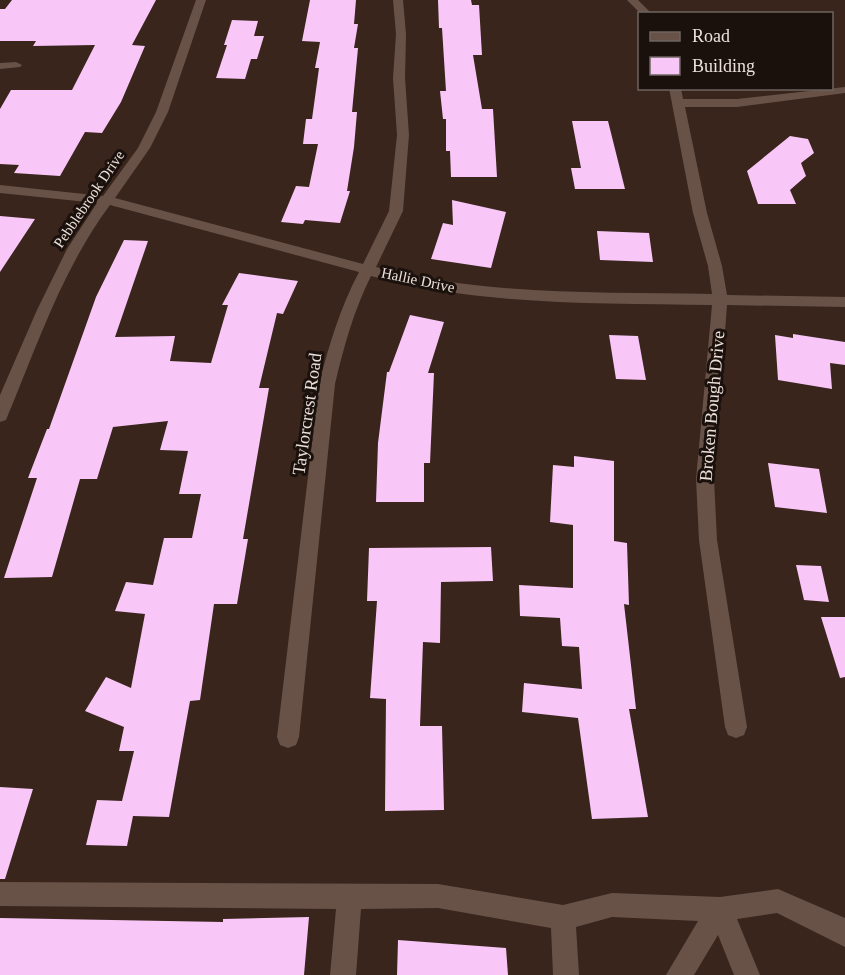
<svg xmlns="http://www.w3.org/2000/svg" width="845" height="975" font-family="'Times New Roman',serif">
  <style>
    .building { fill: #f8c7f7 }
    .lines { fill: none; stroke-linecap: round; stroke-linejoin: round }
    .minor { fill: #685248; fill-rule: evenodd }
    .labels { text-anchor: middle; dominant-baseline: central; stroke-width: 6; stroke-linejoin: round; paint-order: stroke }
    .far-street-label { font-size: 15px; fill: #ede0da; stroke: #1a110d }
    .street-label { font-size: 18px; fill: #ede0da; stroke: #1a110d }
  </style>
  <rect width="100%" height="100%" fill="#39251c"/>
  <path class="building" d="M12 0H156L132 45 145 46 121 102 102 133 85 132 60 176 14 173 19 165 0 164V109L11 90H72L95 45 33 46 36 41H0V9H5Z
    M310 0H356L354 24H358L354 48H358L352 112H357L354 147 347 191H350L340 223 305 220 303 224 281 222 296 186 309 187 318 144H303L306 119H312L319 68H315L320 42 302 41Z
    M438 0H471L472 5H479L482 55H473L482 109H493L497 177H451L450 151H446V119H443L440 91H446L442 28H439Z
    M232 20 258 21 254 36H264L257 59H251L245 79 216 78 227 45H224Z
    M572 121H608L625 189H575L571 168H581Z
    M790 136 808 139 814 153 801 163 806 176 790 190 796 204H758L747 171Z
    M452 200 506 212 491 268 431 259 443 223 453 225Z
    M0 216 35 219 0 272Z
    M597 231 649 233 653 262 600 260Z
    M124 240 148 241 115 337 175 336 170 361 211 363 228 305H222L239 273 298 281 283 314 277 313 259 388H269L243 539H248L237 604H214L200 700 190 701 169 817 133 816 127 846 86 845 97 800 122 801 134 751H119L124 727 85 711 106 677 131 688 145 614 115 611 126 582 153 585 164 538H192L201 494H179L188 451 160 450 168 421 113 427 97 479H80L52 577 4 578 37 478H28L47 429H49L96 297Z
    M410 315 444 322 428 373H434L430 463H424V502H376L378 443 387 372H389Z
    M793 334 845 342V365L830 363 832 389 778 380 775 335 793 338Z
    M609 335 638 336 646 380 616 379Z
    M574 456 614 461V541L627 543 629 605 624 604 636 709H629L648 817 592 819 578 718 522 712 524 683 582 689 579 647 562 646 560 618 520 616 519 585 573 588V525L550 522 553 465 574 467Z
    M768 463 819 469 827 513 775 507Z
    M491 547 493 581 441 582 440 643 423 642 420 726H442L444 810 385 811 386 699 370 698 377 601H367L369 548Z
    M796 565 821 566 829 602 804 600Z
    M821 617H845V677L840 678Z
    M0 787 33 789 5 879H0Z
    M309 917 304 975H0V918L223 922V919Z
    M398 940 506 948 508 975H397Z"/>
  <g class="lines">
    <path class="minor" d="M196 0H206L168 112 150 148 115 198 363 264 389 211 397 135 393 78 396 34 393 0H403L406 34 405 78 409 135 403 211 376 267C486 296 599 292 712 294L708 266 693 213 669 88H681L683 99H737L845 87V93L737 107H685L707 213 722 266 727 295 845 297V307L727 305 714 479 717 540 747 727 744 735 736 738 728 735 725 727 699 540 696 479 712 305C597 303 483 306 371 276 354 310 344 346 335 384L299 737 296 745 288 748 280 745 277 737 319 384C329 345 340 308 359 272L110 205C63 268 38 343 8 415L6 420 0 422V395L37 310 67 249 97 203 0 193V185L103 196 138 148 156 112Z
      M627 0H638L652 14H641Z
      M16 62 22 65 20 67 0 69V63Z
      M0 882 438 884 563 905 612 893 720 897 778 889 845 918V947L777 913 737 919 760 975H734L718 935 694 975H666L698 921 612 917 576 927 579 975H553L551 928 438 908 361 909 356 975H330L336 909 0 906Z"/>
  </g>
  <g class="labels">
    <g class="far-street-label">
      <text transform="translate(89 199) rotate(-56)">Pebblebrook Drive</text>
      <text transform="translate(418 280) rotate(12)">Hallie Drive</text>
    </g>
    <g class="street-label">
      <text transform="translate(712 406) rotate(-85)">Broken Bough Drive</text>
      <text transform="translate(307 414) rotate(-82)">Taylorcrest Road</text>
    </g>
  </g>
  <rect x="638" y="12" width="195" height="78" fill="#1a110d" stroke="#6e645f" stroke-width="1.5"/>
  <rect x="650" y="32" width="30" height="9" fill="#685248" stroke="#6e645f" stroke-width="1.5"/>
  <text x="692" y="42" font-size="18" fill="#ede0da">Road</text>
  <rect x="650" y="57" width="30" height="18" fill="#f8c7f7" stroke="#6e645f" stroke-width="1.5"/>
  <text x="692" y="72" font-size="18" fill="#ede0da">Building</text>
</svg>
